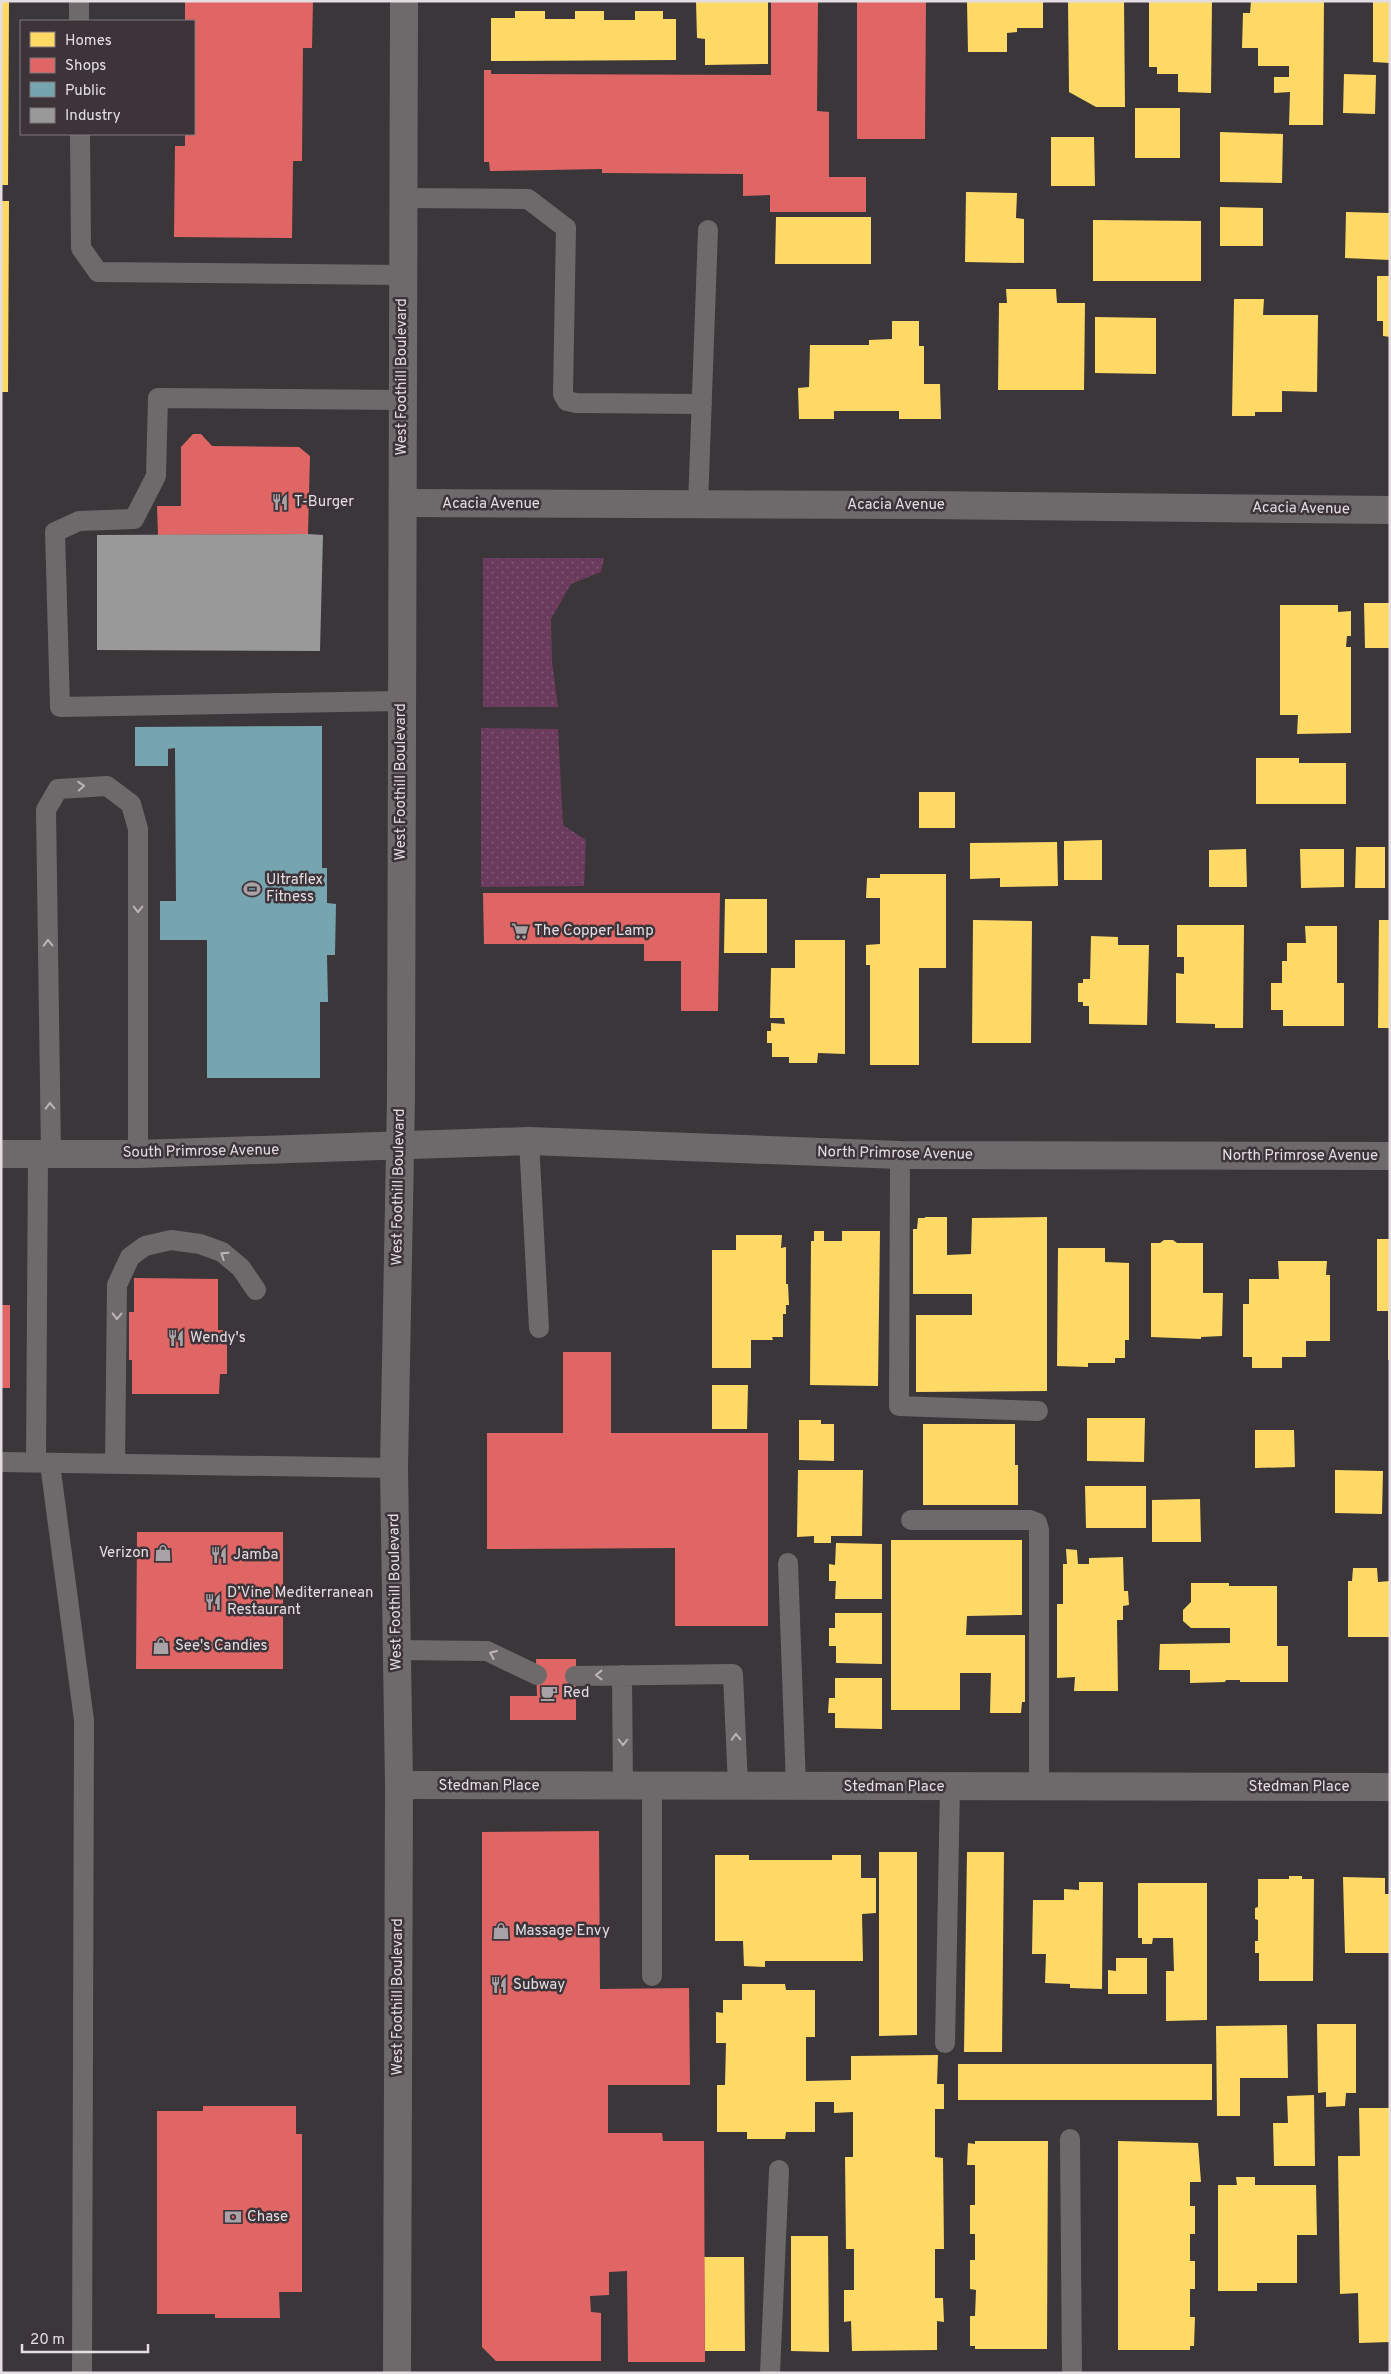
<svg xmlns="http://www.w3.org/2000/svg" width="1391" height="2374" font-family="Overpass,sans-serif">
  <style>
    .grass { fill: url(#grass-dots) }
    .homes { fill: #ffd966 }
    .shops { fill: #e06666 }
    .public { fill: #76a5af }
    .industry { fill: #999 }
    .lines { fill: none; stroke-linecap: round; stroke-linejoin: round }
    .service { stroke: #6e6a6c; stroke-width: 20 }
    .minor { stroke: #6e6a6c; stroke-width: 28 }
    .secondary { stroke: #6e6a6c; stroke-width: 28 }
    .oneway { stroke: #bbb5b9 }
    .labels { text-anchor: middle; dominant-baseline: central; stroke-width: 5; stroke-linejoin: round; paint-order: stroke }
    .street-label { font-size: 15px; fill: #e4dee2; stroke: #3d343a }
    .poi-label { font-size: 15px; fill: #e4dee2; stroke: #3d343a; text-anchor: start }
  </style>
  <defs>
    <pattern id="grass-dots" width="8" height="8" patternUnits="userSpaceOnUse" patternTransform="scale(1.25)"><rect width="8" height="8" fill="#6a3b5c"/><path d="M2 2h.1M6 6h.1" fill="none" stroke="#7f5773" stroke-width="1.8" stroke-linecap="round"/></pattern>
  </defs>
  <rect width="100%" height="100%" fill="#3b3639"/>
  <path class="grass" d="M483 558H604L601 572 571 584 551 619 552 662 558 707H483Z
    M481 728 558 729 563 825 586 840 584 886 481 887Z"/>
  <path class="homes" d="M1 1H9L8 185H1Z
    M696 1H768V64L705 65V39L697 38Z
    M967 1H1043V28H1017V32L1007 33V52H968Z
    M1068 1H1124L1125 107H1096L1069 92Z
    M1149 1H1212L1211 93 1178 92V74H1157V67H1149Z
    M1251 1H1324L1323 125H1289L1290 92 1274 93V77H1289V66H1258V48H1242L1243 13H1250Z
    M1373 1H1390V63L1373 62Z
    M515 11H545V19H575V11H604V20H635V11H663V19H676V60L491 61V18H515Z
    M1344 74 1376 75 1375 114 1343 113Z
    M1135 108H1180V158H1135Z
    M1220 132 1283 134 1282 183 1220 182Z
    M1051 137H1094L1095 186H1051Z
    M966 192 1017 193 1016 218 1024 219V263L965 262Z
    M1 201H9L8 392H1Z
    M1220 207 1263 208V246H1220Z
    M1346 212 1390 213V260L1345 258Z
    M776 217H871V264H775Z
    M1093 220 1201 221V281H1093Z
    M1377 276H1390V337L1383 336V321H1377Z
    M1006 289H1056L1057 303H1085L1084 390H998L999 303H1007Z
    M1234 299H1264L1263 315H1318L1317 392 1282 391V412H1255V416H1232Z
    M1095 317 1156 318V374L1095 373Z
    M892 321H919V346H924V384H940L941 419H899V411H834V419H799L798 388 809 387 810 345H869V340L892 339Z
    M1364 603H1390V648H1365Z
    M1280 605H1338V612L1351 611V636H1347L1346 647H1351V733L1297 734 1298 715H1280Z
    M1256 758H1299V763H1346V804H1256Z
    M919 792H955V828H919Z
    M1102 840V880H1064V841Z
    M1057 842 1058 886 1000 887V878L970 879V843Z
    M1356 847H1385V888H1355Z
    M1246 849 1247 887H1209V850Z
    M1300 849H1344V887L1301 888Z
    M880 874H946V968H919V1065H870V965H866V945L880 944V898H866L867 878H880Z
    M725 899H767V953H724Z
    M973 920 1032 921 1031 1043H972Z
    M1379 920H1390V1028H1378Z
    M1177 925H1244L1243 1028H1215V1024L1176 1023V973L1184 974V957H1177Z
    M1305 926H1337V983H1344V1026H1283V1010H1271V983H1282V961H1287V943H1306Z
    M1091 936 1118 937V945H1149L1147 1025 1089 1024V1006H1083V1002H1078V983H1083V979H1090Z
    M795 940H845V1054L818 1053 817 1063H789V1057H772V1043H767V1031H771V1023L785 1024 784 1018H770L771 968H795Z
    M925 1217H947V1255L971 1254 972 1218 1047 1217V1391L916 1392V1315H972V1294H913V1229H917L918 1218H925Z
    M814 1231H824V1241H842V1231H880L878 1386 810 1385 811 1241H814Z
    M736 1235H782L781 1248 786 1247V1284H788L789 1305H786V1314H783V1337H772L773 1340H751V1368H712V1250H736Z
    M1377 1239H1390V1360H1388V1311H1377Z
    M1164 1240H1173L1177 1243H1203V1293H1223L1222 1336 1201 1337V1339L1151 1337V1243H1160Z
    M1058 1248H1105V1262L1129 1263V1340H1125V1358H1115V1363H1088V1367L1057 1366Z
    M1278 1261H1327L1326 1275H1330V1341H1306V1357H1282V1368H1252V1357H1243V1304H1249V1279H1279Z
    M712 1385H748L747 1429H712Z
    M1087 1418H1145L1144 1462 1087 1461Z
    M799 1420H821V1424H834V1461L799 1460Z
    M923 1424H1015V1465H1018V1505H923Z
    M1255 1430H1294L1295 1467 1255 1468Z
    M798 1470H863L862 1536H831V1543H814V1536L797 1537Z
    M1335 1470 1383 1471 1382 1514 1335 1513Z
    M1085 1486H1146V1528H1086Z
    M1200 1499 1201 1542H1152V1500Z
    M891 1540H1022V1615L967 1616 966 1635H1025V1702H1022L1021 1713H990L991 1673H960V1710H891Z
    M836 1543 882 1544V1599H835L836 1581H829V1564L835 1565Z
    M1066 1549 1077 1550 1078 1564H1089V1558L1123 1557 1124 1591H1128L1129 1605 1123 1606V1620H1117L1118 1691H1074L1075 1677 1057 1678V1604H1063V1564H1067Z
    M1353 1568H1377L1378 1582 1390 1581V1637H1348V1581H1352Z
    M1191 1583H1229V1586H1277V1646H1288V1682H1240V1680H1226L1225 1682 1190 1683V1670H1159L1160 1644 1230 1643V1628H1191L1183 1621V1610L1191 1602Z
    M835 1613H882V1664L836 1663V1646H829V1628H835Z
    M835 1678H882V1729L835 1728V1713H828L829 1698H835Z
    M879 1852H917V2035L879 2036Z
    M967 1852H1004L1002 2052H964Z
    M715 1855H749V1860H832V1855H861V1878H876V1913L862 1914 863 1961H765V1967L744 1966 743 1941H715Z
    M1289 1876H1302V1879H1314L1313 1981H1259V1953H1255V1941H1258V1920L1255 1919V1908L1258 1907V1879H1289Z
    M1343 1877 1385 1878V1894H1390V1953H1345Z
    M1079 1882H1103L1102 1989 1070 1988V1984L1045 1983 1046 1954H1032L1033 1900H1064V1889L1079 1890Z
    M1138 1883H1207V2020L1166 2021V1971H1174L1173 1938H1153L1152 1944H1142V1938H1138Z
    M1116 1958H1147V1994H1108V1970L1116 1971Z
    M742 1984H785L786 1990H815V2037H806V2081L851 2080V2056L938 2055 937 2084H944V2109H935V2157L943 2158 944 2249H935V2298H943L944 2322 937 2321V2350L852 2351 851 2321 844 2322V2290H854V2249H846L845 2157H853V2112L834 2113V2102H815V2132H786L785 2139H747V2132H717V2085H725L726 2043H716V2012L723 2013V2000H742Z
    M1317 2024H1356V2093H1346L1345 2106 1326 2107V2092L1318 2093Z
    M1287 2025 1288 2078H1240V2116H1217L1216 2026Z
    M958 2064H1212V2100H958Z
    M1314 2095 1315 2166H1274L1273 2123H1288L1287 2096Z
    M1359 2108H1390V2342L1359 2343 1358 2293 1340 2294 1338 2156H1360Z
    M975 2141H1048L1047 2349H975V2346H970V2316H975L976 2290 970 2289V2260H975V2234H970V2205H975V2165H967L968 2143 975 2144Z
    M1118 2141 1198 2143 1201 2182H1190V2206H1195V2234H1190V2261H1195V2289H1190V2317H1195L1194 2346H1190V2350H1118Z
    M1236 2177H1255V2185H1316L1317 2235H1297V2283H1257V2291H1218V2185H1237Z
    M791 2236H828L829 2352 791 2351Z
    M704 2257H744L745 2351H705Z"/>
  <path class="shops" d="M185 1H313L312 48H303L302 161H293L292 238 174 237 175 146H185V134H194V21H185Z
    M771 1H818L817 111 829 112V177H866V212H770V195L743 196V174L602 173V169L490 171 489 162H484V70H491V74L771 75Z
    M857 1H926L925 139H857Z
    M193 434H201L212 446 299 447 310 456 308 534 158 535 157 506H181V447Z
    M483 893H720L718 1011H681V961H644V944H484Z
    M134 1278 218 1279V1330H227V1374H220L219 1394H132V1360H129V1312H134Z
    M1 1305H10V1388H1Z
    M563 1352H611V1433H768V1626H675V1548L487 1549V1433H563Z
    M137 1532H283V1669H136Z
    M536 1659H576V1720H510V1696H537Z
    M599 1831 600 1989 689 1988 690 2085H608V2133H662L663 2141H704L705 2362H628L627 2271 609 2272V2295L590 2296 591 2312 601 2313V2361H496L482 2347V1832Z
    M203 2106H296V2134H302V2292H279L280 2318H215V2314H157V2111H203Z"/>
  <path class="public" d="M322 726V868H327V903L336 904 335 955H327L328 1002H320V1078H207V940H160V901H176L175 748 168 749V766H135V727Z"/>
  <path class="industry" d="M308 534 323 535 320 651 97 650V535Z"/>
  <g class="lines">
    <path class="service" d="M79 1V21
      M80 134 81 248 98 272 403 275
      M403 198 528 199 566 228 563 394 567 401 576 403 702 404
      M698 505 708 230
      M401 701 60 707 55 532 79 521 134 519 156 476 158 398 402 400
      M529 1141 539 1328
      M51 1154 46 810 58 789 107 786 131 804 138 829V1154
      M900 1155 899 1406 1038 1411
      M1 1462 394 1468
      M36 1463 38 1154
      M50 1464 84 1720 82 2373
      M115 1464 117 1285 130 1257 145 1246 171 1240 200 1244 222 1252 241 1268 256 1290
      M911 1520H1030L1037 1523 1039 1530V1787
      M788 1563 796 1786
      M397 1650 487 1651 537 1675
      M622 1675 623 1786
      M575 1676 733 1674 738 1786
      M652 1976V1786
      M945 2043 950 1787
      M1070 2139 1072 2373
      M770 2373 779 2170"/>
    <path class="minor" d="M403 503 924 505 1390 510
      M1 1154H138L529 1141 900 1155 1390 1156
      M399 1785 1390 1787"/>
    <path class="secondary" d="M397 2373 399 1785 394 1468 401 1098 404 1"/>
  </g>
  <defs><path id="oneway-chevron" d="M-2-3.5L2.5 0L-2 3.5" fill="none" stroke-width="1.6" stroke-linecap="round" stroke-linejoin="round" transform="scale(1.25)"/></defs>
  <g class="oneway">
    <use href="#oneway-chevron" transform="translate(81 786) rotate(-4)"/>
    <use href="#oneway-chevron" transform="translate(138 909) rotate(90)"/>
    <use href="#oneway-chevron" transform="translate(48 943) rotate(-91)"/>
    <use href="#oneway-chevron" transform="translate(50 1106) rotate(-91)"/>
    <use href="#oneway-chevron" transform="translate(224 1255) rotate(-147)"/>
    <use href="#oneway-chevron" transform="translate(117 1316) rotate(91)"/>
    <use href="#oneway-chevron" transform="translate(493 1654) rotate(-157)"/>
    <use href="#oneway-chevron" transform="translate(599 1675) rotate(180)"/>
    <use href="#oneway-chevron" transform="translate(736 1737) rotate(-92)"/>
    <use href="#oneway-chevron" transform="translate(623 1742) rotate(90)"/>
  </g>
  <defs>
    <g id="restaurant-bare" transform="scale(1.35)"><path d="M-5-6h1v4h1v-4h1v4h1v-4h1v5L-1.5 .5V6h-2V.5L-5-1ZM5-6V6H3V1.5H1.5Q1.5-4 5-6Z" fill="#a9a3a7" stroke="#3d343a" stroke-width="2.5" paint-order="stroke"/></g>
    <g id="stadium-bare" transform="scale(1.35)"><path d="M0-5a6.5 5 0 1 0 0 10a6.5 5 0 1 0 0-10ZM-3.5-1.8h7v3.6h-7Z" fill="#a9a3a7" stroke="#3d343a" stroke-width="2.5" paint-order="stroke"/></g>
    <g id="supermarket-bare" transform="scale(1.35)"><path d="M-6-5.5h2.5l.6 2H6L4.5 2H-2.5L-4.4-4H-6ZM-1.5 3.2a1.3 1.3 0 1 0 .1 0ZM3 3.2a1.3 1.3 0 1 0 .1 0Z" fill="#a9a3a7" stroke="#3d343a" stroke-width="2.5" paint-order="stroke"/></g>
    <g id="shop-bare" transform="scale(1.35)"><path d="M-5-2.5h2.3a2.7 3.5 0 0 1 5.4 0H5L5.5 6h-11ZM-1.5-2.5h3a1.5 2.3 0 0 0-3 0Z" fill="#a9a3a7" stroke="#3d343a" stroke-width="2.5" paint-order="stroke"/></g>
    <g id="cafe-bare" transform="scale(1.35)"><path d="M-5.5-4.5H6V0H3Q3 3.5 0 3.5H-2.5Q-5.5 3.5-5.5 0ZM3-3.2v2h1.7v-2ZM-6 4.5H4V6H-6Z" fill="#a9a3a7" stroke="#3d343a" stroke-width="2.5" paint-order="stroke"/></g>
    <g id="bank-bare" transform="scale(1.35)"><path d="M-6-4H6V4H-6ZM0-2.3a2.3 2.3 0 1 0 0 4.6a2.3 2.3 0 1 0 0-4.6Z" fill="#a9a3a7" stroke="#3d343a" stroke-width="2.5" paint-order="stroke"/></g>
  </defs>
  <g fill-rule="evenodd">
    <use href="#restaurant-bare" x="280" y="502"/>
    <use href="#stadium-bare" x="252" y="889"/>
    <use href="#supermarket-bare" x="520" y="931"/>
    <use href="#restaurant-bare" x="176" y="1338"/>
    <use href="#shop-bare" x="163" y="1553"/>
    <use href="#restaurant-bare" x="219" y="1555"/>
    <use href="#restaurant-bare" x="213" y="1602"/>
    <use href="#shop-bare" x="161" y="1646"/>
    <use href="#cafe-bare" x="549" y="1693"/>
    <use href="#shop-bare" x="501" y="1931"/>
    <use href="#restaurant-bare" x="499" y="1985"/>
    <use href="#bank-bare" x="233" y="2217"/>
  </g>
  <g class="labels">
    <g class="street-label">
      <text transform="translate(402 377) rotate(-90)">West Foothill Boulevard</text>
      <text x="491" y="504">Acacia Avenue</text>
      <text x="896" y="505">Acacia Avenue</text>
      <text transform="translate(1301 509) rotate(1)">Acacia Avenue</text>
      <text transform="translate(401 782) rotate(-90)">West Foothill Boulevard</text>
      <text transform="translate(201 1152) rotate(-1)">South Primrose Avenue</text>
      <text transform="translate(895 1154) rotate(1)">North Primrose Avenue</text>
      <text x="1300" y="1156">North Primrose Avenue</text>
      <text transform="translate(399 1187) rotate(-89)">West Foothill Boulevard</text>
      <text transform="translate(396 1592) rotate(-91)">West Foothill Boulevard</text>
      <text x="489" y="1786">Stedman Place</text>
      <text x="894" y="1787">Stedman Place</text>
      <text x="1299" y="1787">Stedman Place</text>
      <text transform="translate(398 1997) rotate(-90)">West Foothill Boulevard</text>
    </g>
    <g class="poi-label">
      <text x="294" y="502">T-Burger</text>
      <text x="266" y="880">Ultraflex<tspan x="266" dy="17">Fitness</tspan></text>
      <text x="534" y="931">The Copper Lamp</text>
      <text x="190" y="1338">Wendy's</text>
      <text x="149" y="1553" text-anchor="end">Verizon</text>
      <text x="233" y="1555">Jamba</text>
      <text x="227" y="1593">D’Vine Mediterranean<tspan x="227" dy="17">Restaurant</tspan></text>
      <text x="175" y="1646">See's Candies</text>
      <text x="563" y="1693">Red</text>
      <text x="515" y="1931">Massage Envy</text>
      <text x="513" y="1985">Subway</text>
      <text x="247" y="2217">Chase</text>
    </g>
  </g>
  <rect width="1391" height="2374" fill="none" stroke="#e4dee2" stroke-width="5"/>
  <rect x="20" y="20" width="175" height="115" fill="#3d343a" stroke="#80787d"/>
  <rect x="30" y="32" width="25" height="15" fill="#ffd966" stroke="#80787d"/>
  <text x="65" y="45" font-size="15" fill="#e4dee2">Homes</text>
  <rect x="30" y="58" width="25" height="15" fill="#e06666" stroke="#80787d"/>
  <text x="65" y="70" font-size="15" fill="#e4dee2">Shops</text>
  <rect x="30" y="82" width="25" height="15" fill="#76a5af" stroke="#80787d"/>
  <text x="65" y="95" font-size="15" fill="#e4dee2">Public</text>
  <rect x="30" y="108" width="25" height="15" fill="#999999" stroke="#80787d"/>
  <text x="65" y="120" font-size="15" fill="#e4dee2">Industry</text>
  <path d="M22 2344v8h126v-8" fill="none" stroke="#e4dee2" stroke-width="2.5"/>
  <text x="30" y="2344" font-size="15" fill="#e4dee2" stroke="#3d343a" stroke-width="4" paint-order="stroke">20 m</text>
</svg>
